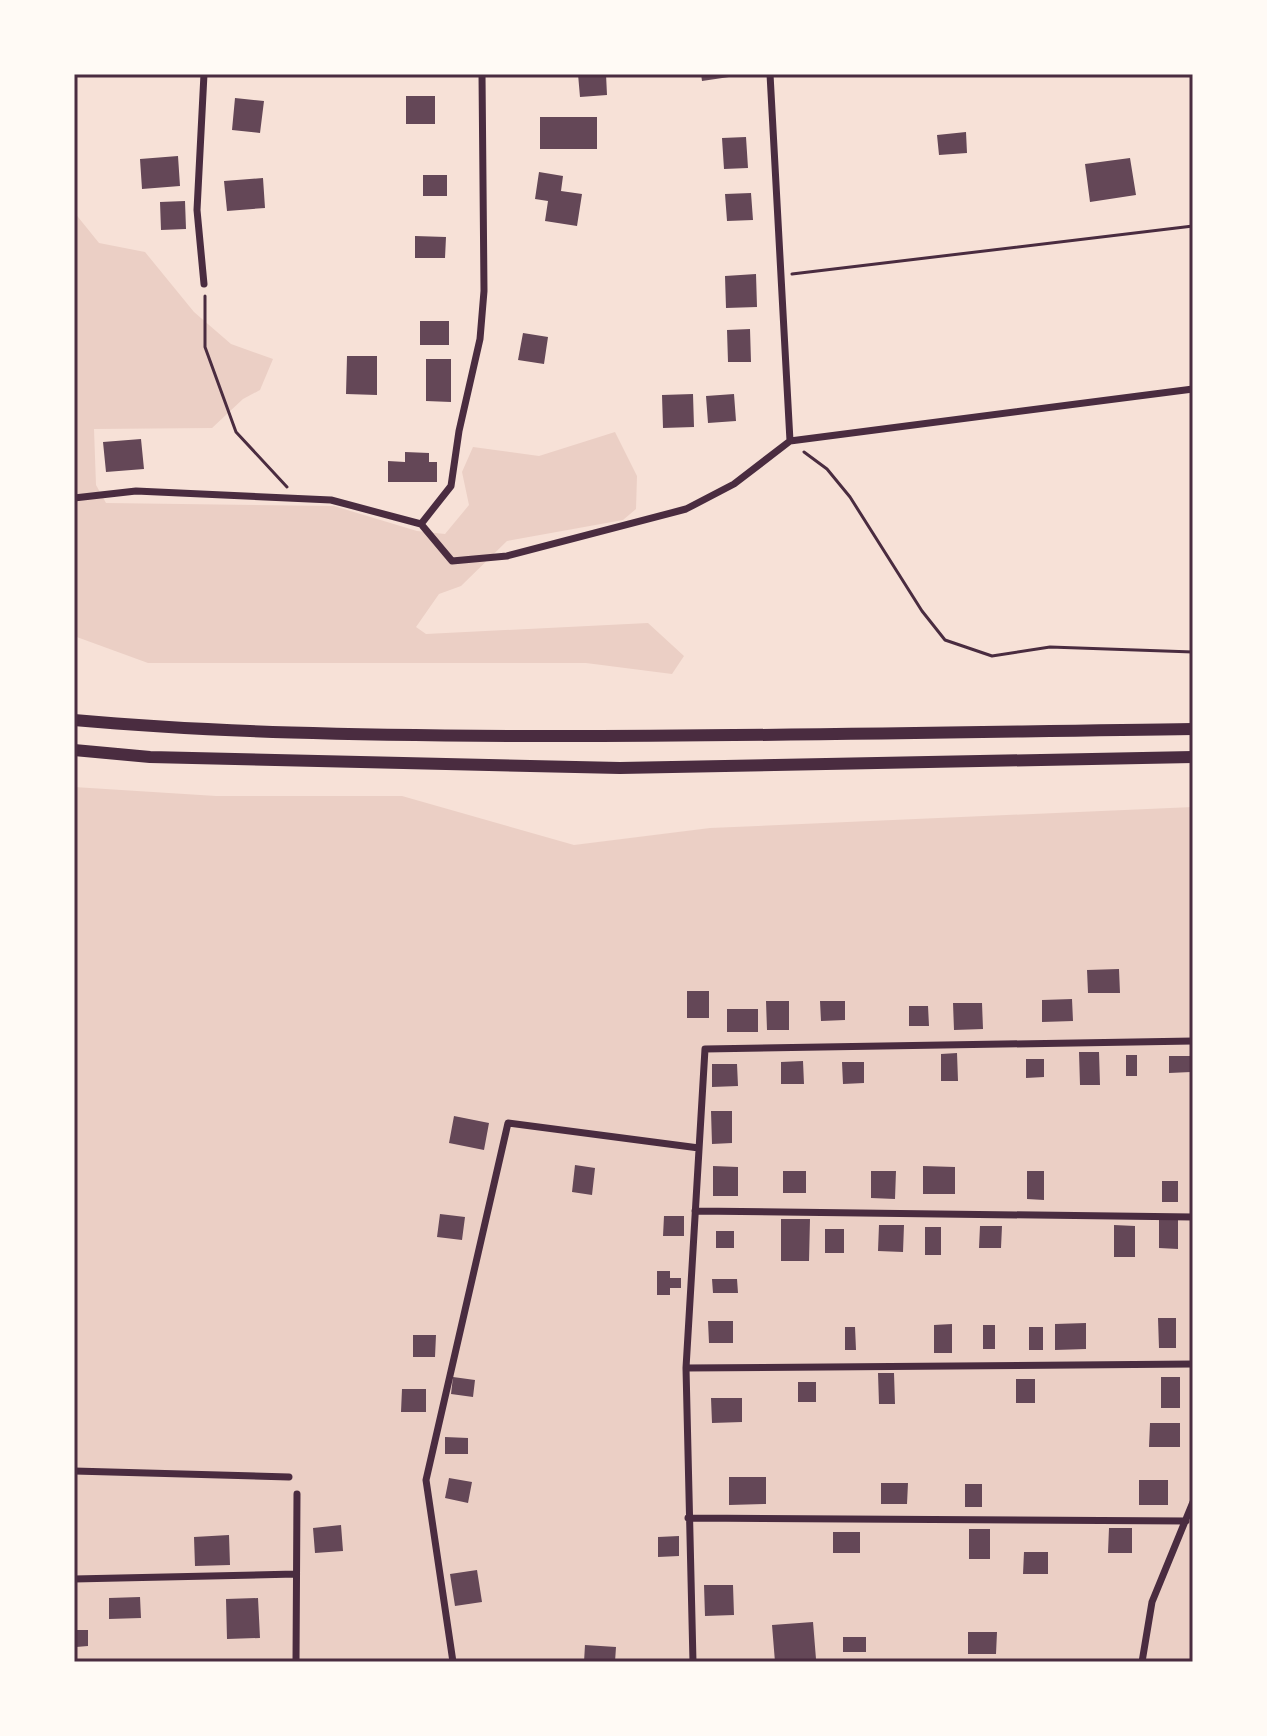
<svg xmlns="http://www.w3.org/2000/svg" width="1267" height="1736" font-family="Mulish,sans-serif">
  <style>
    .green { fill: #ebcfc5 }
    .building { fill: #644757 }
    .lines { fill: none; stroke-linecap: round; stroke-linejoin: round }
    .path { stroke: #4a2c40; stroke-width: 3 }
    .minor { stroke: #4a2c40; stroke-width: 7 }
    .trunk { stroke: #4a2c40; stroke-width: 12 }
    .neatline { fill: none; stroke: #4a2c40; stroke-width: 3 }
  </style>
  <rect width="100%" height="100%" fill="#f7e1d7"/>
  <path class="green" d="M74 212 99 243 145 252 194 312 231 344 273 359 260 390 243 399 212 428 94 429 96 485 106 503 334 506 417 531 445 534 469 505 462 472 473 447 539 456 615 432 637 476 636 509 623 520 507 541 461 586 439 594 416 627 426 634 648 623 684 656 672 674 586 663H148L74 636Z
    M74 787 216 796H402L574 845 710 828 1193 807V1662H74Z"/>
  <path class="building" d="M578 74H606L607 95 580 97Z
    M701 74H729V77L702 81Z
    M406 96H435V124H406Z
    M235 98 264 101 260 133 232 130Z
    M540 117H597V149H540Z
    M966 132 967 153 939 155 937 135Z
    M746 137 748 168 724 169 722 138Z
    M178 156 180 186 142 189 140 159Z
    M1130 158 1136 195 1090 202 1085 164Z
    M539 172 563 176 561 191 582 194 577 226 545 221 548 201 535 199Z
    M423 175H447V196H423Z
    M263 178 265 208 227 211 224 181Z
    M751 193 753 220 727 221 725 194Z
    M185 201 186 229 161 230 160 202Z
    M415 236 446 237 445 258H415Z
    M756 274 757 307 726 308 725 276Z
    M420 321H449V345H420Z
    M750 329 751 362H728L727 330Z
    M523 333 548 337 544 364 518 360Z
    M347 356H377V395L346 394Z
    M426 359H451V402L426 401Z
    M693 394 694 427 663 428 662 395Z
    M734 394 736 421 708 423 706 396Z
    M141 439 144 469 106 472 103 442Z
    M405 452 429 453V462H437V482H388V461L405 462Z
    M1119 969 1120 993H1088L1087 970Z
    M687 991H709V1018H687Z
    M1072 999 1073 1021 1042 1022V1000Z
    M766 1001H789V1030H767Z
    M820 1001H845V1020L821 1021Z
    M953 1003H982L983 1029 954 1030Z
    M909 1006H928L929 1026H909Z
    M727 1009H758V1032H727Z
    M1079 1052H1099L1100 1085H1080Z
    M957 1053 958 1081H941V1054Z
    M1126 1055H1137V1076H1126Z
    M1169 1056H1191V1072L1169 1073Z
    M1026 1059H1044V1077L1026 1078Z
    M803 1061 804 1084H781V1062Z
    M842 1062H864V1083L843 1084Z
    M712 1064H737L738 1086 712 1087Z
    M711 1111H732V1143L712 1144Z
    M454 1116 489 1123 484 1150 449 1143Z
    M575 1165 595 1168 592 1195 572 1192Z
    M713 1166 738 1167V1196H713Z
    M923 1166 955 1167V1194H923Z
    M783 1171H806V1193H783Z
    M871 1171H896L895 1199 871 1198Z
    M1027 1171H1044V1200L1027 1199Z
    M1162 1181H1178V1202H1162Z
    M440 1214 465 1217 462 1240 437 1237Z
    M664 1216H684V1236H663Z
    M1159 1218H1178V1249L1159 1248Z
    M781 1219H810L809 1261H781Z
    M879 1225H904L903 1252 878 1251Z
    M1114 1225 1135 1226V1257H1114Z
    M980 1226H1002L1001 1248H979Z
    M925 1227H941V1255H925Z
    M825 1229H844V1253H825Z
    M716 1231H734V1248H716Z
    M657 1271H670V1278H681V1288H670V1295H657Z
    M712 1279H737L738 1293H713Z
    M1158 1318H1176V1348H1159Z
    M708 1321H733V1343H709Z
    M1086 1323V1349L1055 1350V1324Z
    M952 1324V1353H934V1325Z
    M983 1325H995V1349H983Z
    M845 1327H855L856 1350H845Z
    M1029 1327H1043V1350H1029Z
    M413 1335H436L435 1357H413Z
    M878 1373H894L895 1404H879Z
    M453 1377 475 1380 473 1397 451 1394Z
    M1161 1377H1180V1408H1161Z
    M1016 1379H1035V1403H1016Z
    M798 1382H816V1402H798Z
    M402 1389H426V1412H401Z
    M711 1398H742V1422L712 1423Z
    M1150 1423H1180V1447H1149Z
    M445 1437 468 1438V1454H445Z
    M729 1477H766V1504L729 1505Z
    M449 1478 472 1482 468 1503 445 1498Z
    M1139 1480H1168V1505H1139Z
    M881 1483H908L907 1504H881Z
    M965 1484H982V1507H965Z
    M341 1525 343 1551 315 1553 313 1528Z
    M1109 1528H1132V1553H1108Z
    M969 1529H990V1559H969Z
    M833 1532H860V1553H833Z
    M229 1535 230 1565 195 1566 194 1537Z
    M679 1536V1556L658 1557V1537Z
    M1024 1552H1048V1574H1023Z
    M477 1570 482 1602 455 1606 450 1574Z
    M704 1585H733L734 1615 705 1616Z
    M140 1597 141 1618 109 1619V1598Z
    M258 1598 260 1638 227 1639 226 1599Z
    M813 1622 816 1659 775 1662 772 1625Z
    M76 1630H88V1646L76 1647Z
    M968 1632H997L996 1654H968Z
    M843 1637H866V1652H843Z
    M585 1645 616 1647 615 1662H584Z"/>
  <g class="lines">
    <path class="path" d="M792 274 1193 226
      M205 296V347L236 432 287 487
      M804 452 827 469 850 497 922 611 945 640 992 656 1050 647 1193 652"/>
    <path class="minor" d="M204 74 197 210 204 284
      M770 74 790 441
      M74 498 136 491 331 500 421 524 452 561 507 556 686 509 734 484 790 441 1193 389
      M421 524 451 486 459 431 480 339 484 291 482 74
      M695 1211 1193 1217
      M686 1368 1193 1364
      M74 1471 289 1477
      M688 1518 1186 1521
      M74 1579 296 1574
      M296 1662 297 1494
      M453 1662 426 1480 508 1123 699 1148
      M693 1662 686 1368 705 1049 1193 1041
      M1142 1662 1152 1602 1193 1502"/>
    <path class="trunk" d="M74 720C219 733 364 735 509 736 737 737 965 732 1193 729
      M74 750 150 757 620 768 1193 757"/>
  </g>
  <rect width="1267" height="1736" fill="none" stroke="#fffaf5" stroke-width="152"/>
  <rect x="76" y="76" width="1115" height="1584" class="neatline"/>
</svg>
